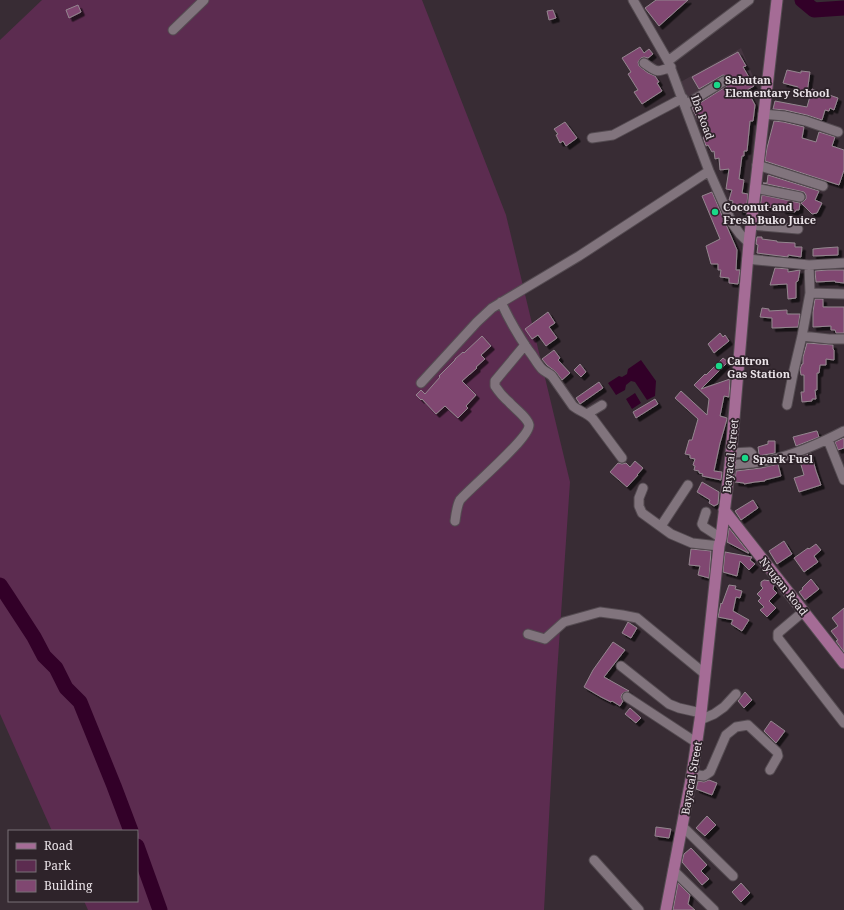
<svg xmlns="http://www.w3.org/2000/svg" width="844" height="910" font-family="'Noto Serif',serif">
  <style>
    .built { fill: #453540 }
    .green { fill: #5c2c50 }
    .water { fill: #320028 }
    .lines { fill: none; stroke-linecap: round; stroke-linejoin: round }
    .river { stroke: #320028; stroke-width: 15 }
    .building { fill: #804771; stroke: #94868f; filter: url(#shadow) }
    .minor-casing { stroke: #544b51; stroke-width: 11 }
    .major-casing { stroke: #544b51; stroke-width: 13 }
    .minor { stroke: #81747d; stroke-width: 9 }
    .major { stroke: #a56c96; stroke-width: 11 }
    .poi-dot { fill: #19d989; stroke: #2e232a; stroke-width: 1.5 }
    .labels { text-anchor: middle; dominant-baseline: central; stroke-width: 3.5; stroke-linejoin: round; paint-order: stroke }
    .poi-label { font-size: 11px; font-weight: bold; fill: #eae3e8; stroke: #2e232a; text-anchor: start }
    .street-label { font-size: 11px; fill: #eae3e8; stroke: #2e232a }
  </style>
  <defs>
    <filter id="shadow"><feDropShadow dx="3.5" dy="3.5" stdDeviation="0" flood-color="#0009"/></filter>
  </defs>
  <rect width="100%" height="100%" fill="#382c34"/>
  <path class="built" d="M741 48 757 86 695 122 677 84Z"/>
  <path class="green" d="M42 0H422L506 215 570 482 556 688 544 910H88L84 901H137V831H52L0 714V40Z"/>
  <path class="water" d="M641 360 656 381 655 396 647 400 635 382 631 381 626 385 625 390 616 395 608 383 619 376 622 377 627 374 628 369Z
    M635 393 641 403 632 409 626 399Z"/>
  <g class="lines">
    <path class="river" d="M802 0 814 10 844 8
      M0 585 8 597 34 637 44 656 56 668 66 688 80 702 114 786 131 831
      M137 846 160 910"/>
  </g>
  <path class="building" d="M656 0H688L659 26 645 8Z
    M78 5 81 12 69 18 66 10Z
    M553 10 556 18 549 20 547 11Z
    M640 47 644 53 649 49 653 54 648 58 644 57 641 58 638 62 639 66 648 73 655 76 659 82 657 83 662 91 642 104 634 92 638 90 628 74 631 72 622 58Z
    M738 52 746 66 743 67 754 86 747 90 755 105 753 121H750L747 151H744V156H742L739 179 744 180 742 193 748 194 746 212 739 211V208L732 207 733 201 729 200 732 190 726 189 729 169 720 170 719 158 715 159 714 151 712 152 708 145 706 146 703 137 707 136 692 108 727 86 730 81 729 78 727 76 723 75 699 89 692 77Z
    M787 70 801 73V71L810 72 807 93 797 90 798 87 783 83Z
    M812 89 838 98 834 110 830 108 829 111 825 110 822 120 807 115 785 110 773 109 775 101 807 107Z
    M774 121 783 122 804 127 802 138 816 142 819 132 835 137 832 146 844 150V170L839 185 765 161 767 148Z
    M565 122 577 138 566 146 563 141 560 143 556 135 558 134 554 129Z
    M768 175 819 191 815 200 822 203 817 213 812 214 801 203 804 201 806 199V195L804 192 763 183H767Z
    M712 192 737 250 736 270H740L738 284 729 283V278L720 277 721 270H718V264H711L706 246 720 239 702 196Z
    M762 195 800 203 799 210H796L795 212 782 210V208L760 207Z
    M757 237H762V239L777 241V242L795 243V247H802L801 257 788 255V257L757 253 758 245 756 244Z
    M838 247V255L813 256V249L823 248Z
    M775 268 788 269V272L800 270 798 281 796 282V298L788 299 787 284 770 285Z
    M828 270H844V283L835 282V281L816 282 815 271Z
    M815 299H823V307H844V333H836L835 330H831V326L813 327V312Z
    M762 308 769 309V311L787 310V314H800L798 327 772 328V318L760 317Z
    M548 312 555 323 549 327 557 338 546 346 538 335 532 339 525 329Z
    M720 333 723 337 725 335 729 341 714 353 708 344Z
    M482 336 491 346 481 355 485 359 476 367 477 368 462 381 476 395 466 406 468 408 458 418 445 406 436 414 422 399 421 400 416 395 421 390 425 394 440 377 439 376 455 360V359L463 352 464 353Z
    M807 343 833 345V349L834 350V360L826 359V365H820L819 373H817V390H815L816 399H812V401L802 402 801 392H804V375H801L800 369 802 364H803V357Z
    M554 350 560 358 558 360 570 373 562 380 556 372 547 365 542 359Z
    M723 358 728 362 701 389 730 379 729 397 724 396 720 416 727 418V419L720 443 714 471 722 472 721 480 702 476 703 474 699 473V471L694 470 695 466 693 465 695 459 690 458V455L685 454 689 440H692L698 419 675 398 681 391 707 415 709 399 694 385 705 374 706 375Z
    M580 364 586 372 581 377 574 370Z
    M599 382 603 388 580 404 576 398Z
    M655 399 658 404 636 418 633 412Z
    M816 431H817L819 437 796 446 793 437Z
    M844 438V448L838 450 835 442Z
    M768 441H775V453L758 456V454H759L758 447 768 444Z
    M811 453 816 471 821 485 799 492 794 478 804 475 799 458Z
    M635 461 643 468 637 475H638L627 487 610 472 618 463 622 464 626 463 630 467Z
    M778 464 781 476 765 480V481L755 482 744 484V483L735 482 736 471 761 468Z
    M702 482 719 492 718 504 714 506 709 503 710 500 697 492Z
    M753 500 758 508 741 520 735 511Z
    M729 528 749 553H748L727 542Z
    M784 541 792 554 777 564 769 551Z
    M816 544 821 550 814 556 818 562 804 572 794 558 808 548 809 549Z
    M691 549 711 551 709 578 698 575 700 566 689 565Z
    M725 552 752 557 750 560 755 564 749 570 740 561 737 576 723 572Z
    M811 579 819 589 805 600 799 592 803 589 802 588Z
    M764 580 771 581 774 585 773 589 777 593 769 601 776 608 767 617 760 610 764 607 758 601 761 598 757 594 763 588 761 586V582Z
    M729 585 736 586 735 589 742 591 740 598 736 597 733 611 749 620 742 631 731 624 733 620 718 617 721 603 722 604Z
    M844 608V652L836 641 838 640 831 631 838 626 832 618Z
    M628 622 637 628 631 638 622 633Z
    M613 642 625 650 604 677 629 691 625 692 622 694 621 697 623 701 620 706 612 701 611 702 601 697 584 687 593 670Z
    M745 692 752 700 744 708 738 701Z
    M630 708 641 718 636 723 625 714Z
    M771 721 785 731 776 743 764 731Z
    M709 780 717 783 712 795 696 789 698 781 704 782Z
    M707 816 716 825 705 836 696 828Z
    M656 827 671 829 669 838 655 836Z
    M691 848 707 865 701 871 709 879 702 885 682 862 684 854Z
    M678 883 690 895 688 904 695 910H673Z
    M741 883 750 893 741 902 732 892Z"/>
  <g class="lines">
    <g class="minor-casing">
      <path id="minor" d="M633 0 668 61 709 171 732 223 740 234 749 243
        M173 30 204 0
        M668 61 749 0
        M644 63C657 72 656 73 671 67
        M685 105 724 81
        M763 114 784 116 806 121 838 132
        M592 138 613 135 683 98
        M757 165 823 186
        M755 188 800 197
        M751 225 798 229
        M747 259 809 265 844 263
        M810 293 844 294
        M501 302C509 320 518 335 529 351 534 357 537 364 542 369 545 372 549 373 552 376L573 406C579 411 587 413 593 419L622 458
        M802 336 829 339H844
        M421 383 477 322 492 308 579 256 709 171
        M787 405 793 374 802 336 810 293 809 265
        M587 414 602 405
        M828 440 844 480
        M731 453 750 452 752 454 753 463
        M730 465C743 464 757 463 771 460 796 454 821 443 844 431
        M643 488 639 498V506L642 513 671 534 692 543 719 546
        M706 512 702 524 704 527 721 538
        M455 521C456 514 457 505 460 500 471 487 530 438 529 425 528 418 514 408 509 402 503 397 499 392 495 386V381L525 345
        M661 526 688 485
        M804 611 778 633V638L844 723
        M528 634 545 639 564 622 600 612 622 615 637 618 705 674
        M621 666 669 704 679 708 701 713
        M627 697 697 743
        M700 720 714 714 724 707 736 694
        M692 774 704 776 710 772 726 735 736 727 748 725 777 752 778 756 770 770
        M682 826 733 876
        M594 860 639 910
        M673 870 714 910"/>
    </g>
    <g class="major-casing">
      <path id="major" d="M724 510 844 663
        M666 910 692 774 701 713 719 546 721 538 730 465 749 243 777 0"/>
    </g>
    <use href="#minor" class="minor"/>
    <use href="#major" class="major"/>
  </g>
  <g class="poi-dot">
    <circle cx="717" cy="85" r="4"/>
    <circle cx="715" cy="212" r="4"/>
    <circle cx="719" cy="366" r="4"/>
    <circle cx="745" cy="458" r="4"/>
  </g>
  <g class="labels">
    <g class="poi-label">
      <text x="725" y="79">Sabutan<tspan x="725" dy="13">Elementary School</tspan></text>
      <text x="723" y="206">Coconut and<tspan x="723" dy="13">Fresh Buko Juice</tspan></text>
      <text x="727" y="360">Caltron<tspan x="727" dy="13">Gas Station</tspan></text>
      <text x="753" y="458">Spark Fuel</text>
    </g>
    <g class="street-label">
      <text transform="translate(703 117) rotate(70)">Iba Road</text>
      <text transform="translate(730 456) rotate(-84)">Bayacal Street</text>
      <text transform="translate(784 586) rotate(52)">Nyugan Road</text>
      <text transform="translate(691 778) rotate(-80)">Bayacal Street</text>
    </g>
  </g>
  <rect x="8" y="830" width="130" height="72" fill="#2e232a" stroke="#797076"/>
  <rect x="16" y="843" width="20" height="6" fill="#a56c96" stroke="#797076"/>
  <text x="44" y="850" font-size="12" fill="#eae3e8">Road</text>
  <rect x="16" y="860" width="20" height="12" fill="#5c2c50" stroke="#797076"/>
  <text x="44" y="870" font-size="12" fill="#eae3e8">Park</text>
  <rect x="16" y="880" width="20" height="12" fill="#804771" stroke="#797076"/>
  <text x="44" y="890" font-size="12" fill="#eae3e8">Building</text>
</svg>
